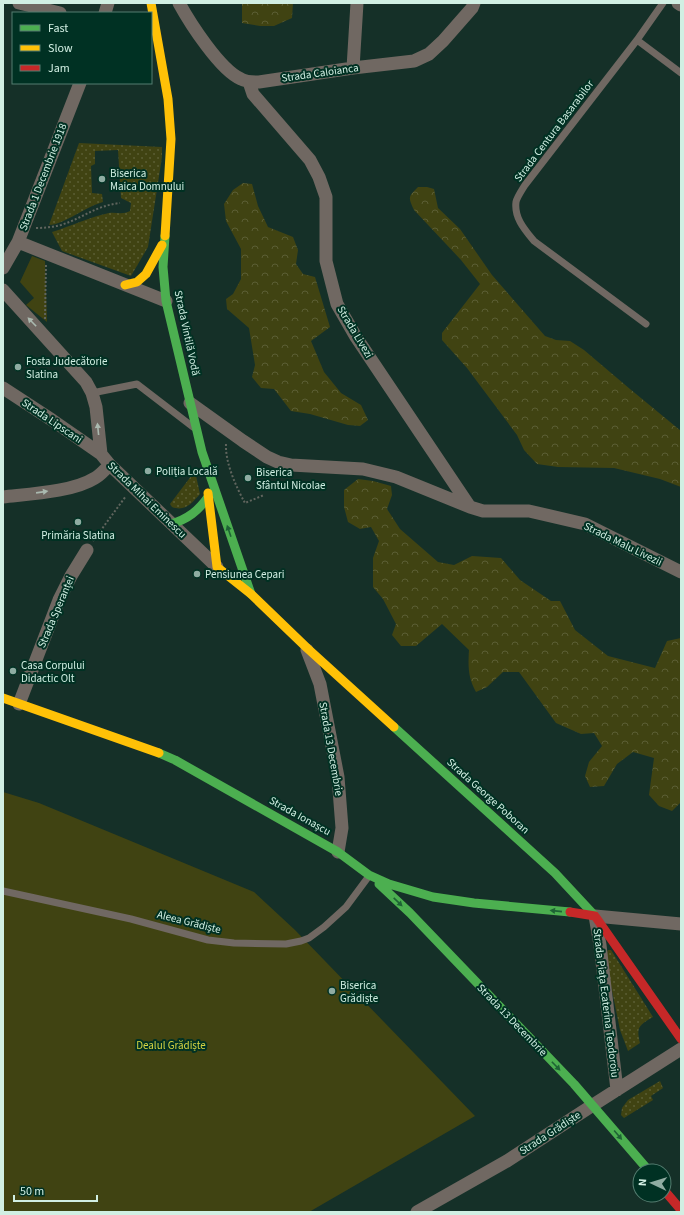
<svg xmlns="http://www.w3.org/2000/svg" width="684" height="1215" font-family="'Source Sans 3',sans-serif">
  <style>
    .grass { fill: url(#grass-dots) }
    .forest { fill: url(#forest-crowns) }
    .park { fill: #404312 }
    .lines { fill: none; stroke-linecap: round; stroke-linejoin: round }
    .path { stroke: #60655e; stroke-width: 2; stroke-dasharray: 2 2; stroke-linecap: butt }
    .lane { stroke: #706862; stroke-width: 7 }
    .street { stroke: #706862; stroke-width: 13 }
    .fast { stroke: #4caf50; stroke-width: 9 }
    .slow { stroke: #ffc107; stroke-width: 9 }
    .jam { stroke: #c62828; stroke-width: 9 }
    .oneway { fill: #aab9af }
    .oneway2 { fill: #1e6335 }
    .poi-dot { fill: #8faca2; stroke: #003123; stroke-width: 1.5 }
    .labels { text-anchor: middle; dominant-baseline: central; stroke-width: 4; stroke-linejoin: round; paint-order: stroke }
    .street-label { font-size: 11px; fill: #d1efe3; stroke: #003123 }
    .poi-label { font-size: 11px; fill: #d1efe3; stroke: #003123; text-anchor: start }
    .park-label { font-size: 11px; fill: #d6d442; stroke: #003123 }
  </style>
  <defs>
    <pattern id="grass-dots" width="8" height="8" patternUnits="userSpaceOnUse"><rect width="8" height="8" fill="#404312"/><path d="M2 2h.1M6 6h.1" fill="none" stroke="#5b5e34" stroke-width="1.8" stroke-linecap="round"/></pattern>
    <pattern id="forest-crowns" width="20" height="18" patternUnits="userSpaceOnUse"><rect width="20" height="18" fill="#404312"/><path d="M2 6a3 3 0 1 1 6 0M12 15a3 3 0 1 1 6 0" fill="none" stroke="#5b5e34"/></pattern>
  </defs>
  <rect width="100%" height="100%" fill="#153028"/>
  <path class="grass" d="M79 143 162 147V157L148 247 131 276 62 251 52 232C71 226 90 217 109 213 116 212 123 215 130 211L131 203 121 198 118 150 95 151V164L91 166 92 193 102 194 103 202C87 206 63 225 49 225Z
    M195 471 200 494C192 503 185 512 172 507L170 504Z
    M608 950H611L653 1017C639 1025 636 1027 640 1043L628 1051 620 1030 605 956Z
    M660 1081 663 1088 651 1096 653 1100 624 1118 621 1115 622 1108 628 1100Z"/>
  <path class="forest" d="M242 3H293L292 18 274 26H260L242 23Z
    M243 183 252 184 258 206 268 227 293 237 298 250 296 264 303 274 315 277 330 327 311 341 324 372 341 393 361 405 368 420 360 426 348 425 310 414 291 411 274 389 261 388 252 377 255 365 249 328 227 309 226 299 233 294 241 279V249L226 221 224 204 233 190Z
    M418 187H427L434 189 438 208 460 229 492 275 545 336 556 340 570 341 584 350 630 389 681 431V487L660 479 614 468 558 467 537 464 524 450 517 435 467 368 442 340V333L480 284 461 260 414 210C408 197 408 197 418 187Z
    M358 479 373 481 391 486 392 495 387 509 400 529 438 562 454 565 472 556 501 558 520 580 551 601H560L575 630 608 656 655 668 667 641 681 638V802L672 811 659 806 649 795 654 758 633 752 617 764 604 786 590 787 585 776 589 762 602 746 594 733 581 734 556 723 519 672H503L487 687 476 692C468 678 468 666 469 650L442 624 416 646H401L392 635 396 624 383 599 373 587V558L379 541 371 527 360 529 348 522 344 507V490Z"/>
  <path class="park" d="M32 256 45 261 47 322 26 305 34 298 20 282Z
    M3 792 39 803 254 892 295 930 475 1116 309 1212H3Z"/>
  <g class="lines">
    <path class="path" d="M36 228C45 228 53 227 61 225 83 218 95 206 120 203
      M45 319 46 265
      M226 444C225 462 236 487 245 503L264 495
      M93 541 126 496"/>
    <path class="lane" d="M637 40 681 73
      M646 324 534 241C525 230 514 218 516 202 517 197 522 190 525 185L637 40 663 3
      M92 393 137 384 193 427
      M3 891 131 919 208 940 234 943 286 944 301 941 309 938 324 927 346 907 369 876"/>
    <path class="street" d="M19 3 60 13
      M179 3C190 23 220 70 241 79 246 82 253 82 259 82L353 68 414 61 429 54 443 41 472 8 474 3
      M678 3 681 5
      M105 13 108 3
      M353 68 357 3
      M249 82 253 94 310 160 319 177 326 197V261L337 304 356 337 470 507
      M18 242 166 301
      M3 268 18 242 80 83
      M3 290 86 382 92 393 96 407 101 454 110 465 217 567
      M3 388 52 420 101 454
      M190 403 243 441 267 457 278 462 291 465 363 469 396 477 470 507 483 511H529L585 524 681 572
      M3 497C29 494 73 492 95 478 101 475 105 469 110 465
      M307 650 320 684 338 777 342 828 338 852
      M19 704 59 600 71 576 87 550
      M617 1090 600 945 595 916 681 924
      M417 1212 507 1161 593 1105 681 1049"/>
    <path class="fast" d="M165 236 163 267 166 301 202 452 251 594
      M171 524C188 519 198 511 208 497
      M394 727 555 873 595 916
      M159 753 175 760 338 852 369 875 389 884 433 897 474 903 570 912
      M379 884 410 913 574 1084 649 1171"/>
    <path class="slow" d="M151 3 168 99 171 139 165 236
      M125 285 137 282 146 274 162 245
      M208 493 217 567
      M217 567 251 594 307 648 394 727
      M3 698 159 753"/>
    <path class="jam" d="M570 912 595 916 681 1039
      M664 1190 681 1210"/>
  </g>
  <defs><path id="oneway-solid" d="M-6-.8H1V-3.2L6.5 0L1 3.2V.8H-6Z"/></defs>
  <g class="oneway">
    <use href="#oneway-solid" transform="translate(32 322) rotate(-134)"/>
    <use href="#oneway-solid" transform="translate(98 429) rotate(-96)"/>
    <use href="#oneway-solid" transform="translate(42 492) rotate(-8)"/>
  </g>
  <g class="oneway2">
    <use href="#oneway-solid" transform="translate(229 531) rotate(-109)"/>
    <use href="#oneway-solid" transform="translate(398 902) rotate(44)"/>
    <use href="#oneway-solid" transform="translate(556 911) rotate(-174)"/>
    <use href="#oneway-solid" transform="translate(556 1066) rotate(46)"/>
    <use href="#oneway-solid" transform="translate(618 1135) rotate(50)"/>
  </g>
  <g class="poi-dot">
    <circle cx="102" cy="179" r="4"/>
    <circle cx="18" cy="367" r="4"/>
    <circle cx="148" cy="471" r="4"/>
    <circle cx="248" cy="478" r="4"/>
    <circle cx="78" cy="522" r="4"/>
    <circle cx="197" cy="574" r="4"/>
    <circle cx="13" cy="671" r="4"/>
    <circle cx="332" cy="991" r="4"/>
  </g>
  <g class="labels">
    <g class="street-label">
      <text transform="translate(320 73) rotate(-8)">Strada Caloianca</text>
      <text transform="translate(554 131) rotate(-53)">Strada Centura Basarabilor</text>
      <text transform="translate(43 177) rotate(-69)">Strada 1 Decembrie 1918</text>
      <text transform="translate(355 332) rotate(59)">Strada Livezi</text>
      <text transform="translate(187 333) rotate(78)">Strada Vintilă Vodă</text>
      <text transform="translate(52 421) rotate(34)">Strada Lipscani</text>
      <text transform="translate(147 500) rotate(44)">Strada Mihai Eminescu</text>
      <text transform="translate(623 544) rotate(26)">Strada Malu Livezii</text>
      <text transform="translate(56 612) rotate(-67)">Strada Speranței</text>
      <text transform="translate(331 749) rotate(80)">Strada 13 Decembrie</text>
      <text transform="translate(488 796) rotate(42)">Strada George Poboran</text>
      <text transform="translate(300 816) rotate(29)">Strada Ionașcu</text>
      <text transform="translate(189 922) rotate(14)">Aleea Grădiște</text>
      <text transform="translate(606 1003) rotate(83)">Strada Piața Ecaterina Teodoroiu</text>
      <text transform="translate(512 1020) rotate(46)">Strada 13 Decembrie</text>
      <text transform="translate(550 1133) rotate(-33)">Strada Grădiște</text>
    </g>
    <g class="poi-label">
      <text x="110" y="173">Biserica<tspan x="110" dy="13">Maica Domnului</tspan></text>
      <text x="26" y="361">Fosta Judecătorie<tspan x="26" dy="13">Slatina</tspan></text>
      <text x="156" y="471">Poliția Locală</text>
      <text x="256" y="472">Biserica<tspan x="256" dy="13">Sfântul Nicolae</tspan></text>
      <text x="78" y="535" text-anchor="middle">Primăria Slatina</text>
      <text x="205" y="574">Pensiunea Cepari</text>
      <text x="21" y="665">Casa Corpului<tspan x="21" dy="13">Didactic Olt</tspan></text>
      <text x="340" y="985">Biserica<tspan x="340" dy="13">Grădiște</tspan></text>
    </g>
    <g class="park-label">
      <text x="171" y="1045">Dealul Grădiște</text>
    </g>
  </g>
  <rect width="684" height="1215" fill="none" stroke="#d1efe3" stroke-width="8"/>
  <rect x="12" y="12" width="140" height="72" fill="#003123" stroke="#547d70"/>
  <rect x="20" y="25" width="20" height="6" fill="#4caf50" stroke="#547d70"/>
  <text x="48" y="32" font-size="12" fill="#d1efe3">Fast</text>
  <rect x="20" y="45" width="20" height="6" fill="#ffc107" stroke="#547d70"/>
  <text x="48" y="52" font-size="12" fill="#d1efe3">Slow</text>
  <rect x="20" y="65" width="20" height="6" fill="#c62828" stroke="#547d70"/>
  <text x="48" y="72" font-size="12" fill="#d1efe3">Jam</text>
  <g transform="translate(652 1183) rotate(274)"><circle r="19" fill="#003123" stroke="#547d70"/>
  <path d="M0-3L7 15L0 10L-7 15Z" fill="#8faca2"/>
  <text y="-6" font-size="11" font-weight="bold" text-anchor="middle" fill="#d1efe3">N</text>
  </g>
  <path d="M14 1195v6h83v-6" fill="none" stroke="#d1efe3" stroke-width="2"/>
  <text x="20" y="1195" font-size="12" fill="#d1efe3" stroke="#003123" stroke-width="3" paint-order="stroke">50 m</text>
</svg>
